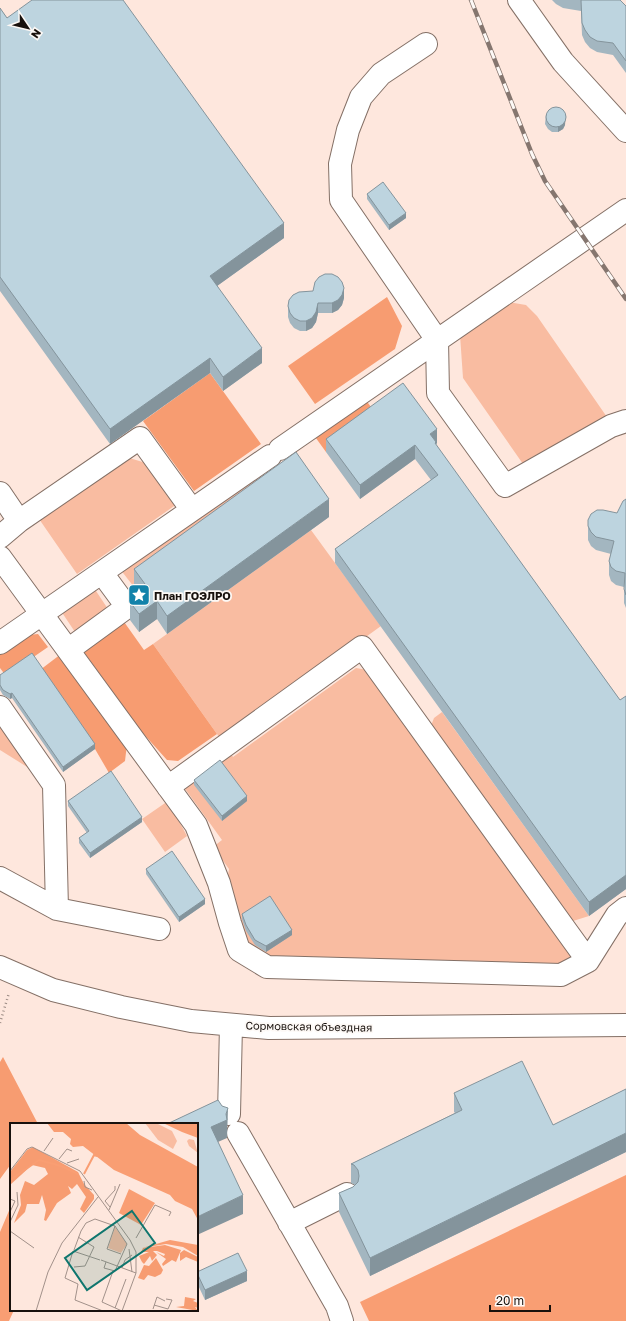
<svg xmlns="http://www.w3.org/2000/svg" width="626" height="1321" font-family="'Golos Text',sans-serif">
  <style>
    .green { fill: #f9bca1 }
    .forest { fill: #f79c71 }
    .water { fill: #f99e73 }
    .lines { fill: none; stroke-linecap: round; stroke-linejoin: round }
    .minor-casing { stroke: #847066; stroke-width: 24 }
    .path { stroke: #9b8b84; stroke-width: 2.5; stroke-dasharray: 1 3; stroke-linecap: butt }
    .minor { stroke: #fff; stroke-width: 22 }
    .rail-casing { stroke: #85766f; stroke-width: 4.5 }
    .rail { stroke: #fdf9f6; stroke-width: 3; stroke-dasharray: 9; stroke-linecap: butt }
    .wall { fill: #a3b6c0 }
    .shaded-wall { fill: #84949c }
    .building { fill: #bdd4df; stroke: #84949c }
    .labels { text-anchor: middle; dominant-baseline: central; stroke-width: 3.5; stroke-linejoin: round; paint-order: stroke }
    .poi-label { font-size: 11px; font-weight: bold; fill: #18110d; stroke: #fdf9f6; text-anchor: start }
    .street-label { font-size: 11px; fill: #18110d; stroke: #fdf9f6 }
    .inset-river { fill: none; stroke: #f99e73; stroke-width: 2 }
    .inset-road { fill: none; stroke: #a2918a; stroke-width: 1 }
    .view { fill: #0f766e; fill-opacity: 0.15; stroke: #0f766e; stroke-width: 2 }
    .inset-edge { fill: none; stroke: #18110d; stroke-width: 2 }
  </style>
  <rect width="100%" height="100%" fill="#fee7dd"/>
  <path class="green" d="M508 302 526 305 537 316 609 420 532 457 523 464 463 378 460 335Z
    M123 456 149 464 177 504 77 574 37 516Z
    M261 472 272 487 134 587 120 569Z
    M311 530 381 626 222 741 153 644Z
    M94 588 110 612 77 635 61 611Z
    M356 668 373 671 573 949 569 962 558 968 277 960 244 948 226 887 229 869 213 847 222 840 183 786 230 752 233 757Z
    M442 712 589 916 573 921 561 915 429 731 434 718Z
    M0 722 32 770 0 750Z
    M168 801 187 836 165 852 142 819Z"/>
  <path class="forest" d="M387 297 402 326 395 349 315 404 288 366Z
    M210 373 261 444 194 491 143 421Z
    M365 399 377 415 326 452 313 434Z
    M122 619 144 650 153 644 217 734 178 761 167 760 141 731 81 648Z
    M38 634 48 647 6 676 0 668V654L28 635Z
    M61 654 127 744 125 761 109 773 95 749 40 670Z
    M3 1057 38 1124H11V1164L0 1179V1062Z"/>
  <path class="water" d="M626 1175V1321H369L360 1302Z
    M11 1206V1310H14L9 1321H0V1232Z"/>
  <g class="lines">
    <g class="minor-casing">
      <path id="minor" d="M519 0 563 62 626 131
        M426 44 381 74 361 97 348 130 340 164 341 200 437 340 438 393 505 486 611 426 626 421
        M280 449 626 210
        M0 493 19 521
        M0 537 19 521 140 438 192 510
        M0 557 196 825 219 883 230 923 239 950 267 967 561 975 588 961 617 915 626 908
        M0 643 270 456
        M68 650 127 607 102 573
        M0 707 54 785 57 909
        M168 787 362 647 588 961
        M0 878 57 909 159 929
        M0 967 53 990 121 1007 191 1021 269 1028 626 1025
        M229 1114 231 1025
        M238 1133 337 1306 342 1321
        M289 1223 347 1194"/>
    </g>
    <path class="path" d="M0 1023 9 993"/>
    <use href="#minor" class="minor"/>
    <g class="rail-casing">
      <path id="rail" d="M471 0 532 154 545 181 626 299"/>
    </g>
    <use href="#rail" class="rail"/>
  </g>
  <path class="wall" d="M552 0H620L626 7V73L613 55 597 52 590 48 585 42 582 35 581 11 563 8 556 4Z
    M0 8 7 18 284 238 217 286 262 363 223 391 210 373 110 444 0 291Z
    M546 114 565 125 563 129 558 132H552L548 129 545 124Z
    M367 194 406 218 389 230 367 199Z
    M344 298 342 305 338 310 332 313H318L316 322 312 328 306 331H300L294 328 290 323 288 317V306Z
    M326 439 437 443 436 445 620 700 626 696V889L589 916 335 563V549L431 480 415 459 360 499 326 452Z
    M626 499V608L624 603V587L616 585 611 581 609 575V561L611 554 596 550 591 546 588 540V520L617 513Z
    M329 517 167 634 157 619 139 632 130 620V602L138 595V593L134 587V569Z
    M0 675 95 749 63 772 12 698 10 699 3 695 0 690Z
    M194 780 247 801 222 821 194 785Z
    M68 801 142 822 90 858 79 843V838L87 833 68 806Z
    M146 869 205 904 179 922 146 874Z
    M242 914 292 935 266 952 255 945 246 931 242 919Z
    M626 1089V1152L370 1276 339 1212V1193L353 1187 355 1185 351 1183V1164L455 1113 454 1112V1093L553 1125Z
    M197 1272 247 1281 205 1300 197 1283Z"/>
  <path class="shaded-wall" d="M566 114 565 125 563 129 558 132V127Z
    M406 213V218L389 230V225Z
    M284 223V238L210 291V276Z
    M344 288V298L342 305 338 310 332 313V303Z
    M318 303V313L316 322 312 328 306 331V321Z
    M262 348V363L223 391V377Z
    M210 358V373L110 444V429Z
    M437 429V443L436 444V456L430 434Z
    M415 445V459L360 499V485Z
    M329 499V517L167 634V616Z
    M157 601V619L139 632V614Z
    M12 693V698L10 699V694Z
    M95 744V749L63 772V767Z
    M247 796V801L222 821V816Z
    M142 817V822L90 858V853Z
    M626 875V889L589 916V902Z
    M205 899V904L179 922V917Z
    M292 930V935L266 952V946Z
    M228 1108 227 1138 211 1145V1127L226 1114Z
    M626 1133V1152L370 1276V1258Z
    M243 1195V1214L197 1235V1217Z
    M247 1271V1281L205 1300V1290Z"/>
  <path class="building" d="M32 0H123L284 223 210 276 262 348 223 377 210 358 110 429 0 277V8L7 18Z
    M581 0H620L626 6V61L613 43 597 41 590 37 585 30 582 23Z
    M546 117a10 10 0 1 1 20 0a10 10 0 1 1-20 0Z
    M383 182 406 213 389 225 367 194Z
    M325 274H332L338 277 342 282 344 288 342 295 338 300 332 303H318L316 312 312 318 306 321H300L294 318 290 313 288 306 289 300 293 295 299 292 313 291 315 282 319 277Z
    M403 383 437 429 430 434 436 442 435 443 620 700 626 696V875L589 902 335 549 438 475 415 445 360 485 326 439Z
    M296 452 329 499 167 616 157 601 139 614 130 602 138 595 139 588 145 584 134 569Z
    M626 499V595L624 589 625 573 616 571 611 567 609 561 614 541 596 537 591 532 588 526V520L591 514 597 510H603L617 513 623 501Z
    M32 653 95 744 63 767 12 693 10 694 3 690 0 685V675Z
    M220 760 247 796 222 816 194 780Z
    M111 771 142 817 90 853 79 838 89 831 68 801Z
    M172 851 205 899 179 917 146 869Z
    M270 896 292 930 266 946 255 940 246 925 242 914Z
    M522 1061 553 1125 626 1089V1133L370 1258 339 1193 353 1187 358 1182 359 1176 358 1170 354 1165 351 1164 462 1110 454 1093Z
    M218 1100 222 1106 228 1108 226 1114 227 1120 211 1127 243 1195 197 1217V1124H167Z
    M238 1253 247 1271 205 1290 197 1273V1272Z"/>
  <defs>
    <g id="sight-square" transform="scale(1.15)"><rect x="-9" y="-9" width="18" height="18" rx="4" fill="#1282aa" stroke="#fdf9f6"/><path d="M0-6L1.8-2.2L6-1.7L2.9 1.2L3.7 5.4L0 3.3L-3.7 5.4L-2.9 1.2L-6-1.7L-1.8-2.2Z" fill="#fff"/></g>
  </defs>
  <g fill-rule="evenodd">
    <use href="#sight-square" x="139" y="595"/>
  </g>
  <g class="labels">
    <g class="poi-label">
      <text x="154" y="595">План ГОЭЛРО</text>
    </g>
    <g class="street-label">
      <text transform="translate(309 1026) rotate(1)">Сормовская объездная</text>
    </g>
  </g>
  <g transform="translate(10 1123)">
    <rect width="188" height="188" fill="#fee7dd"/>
    <path d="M135 0H146L162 8 167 18 163 26 148 17ZM179 16 184 17 188 30 179 23 177 18ZM105 104 117 121 111 130 98 125Z" fill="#f9bca1"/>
    <path d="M23 24 68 49 74 61 84 72V76L74 90 70 86 76 74 67 61 62 66 58 63 61 70 47 80 36 98 34 97 36 87 32 72 29 81H17L15 89 4 100 11 82 10 72 15 58 24 62 38 51 35 45 22 42 0 62V49L17 27ZM155 122 171 127 166 139 162 137 153 143 152 141 156 136 146 129 154 133 155 131 147 128H143L147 132 142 138 140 133 134 141 132 139 129 133 139 129H131L133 125ZM174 127 188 134V139L176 134 170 138V130ZM146 135 153 147 151 151 145 154 138 152 134 157 128 155 134 142 139 143ZM175 174 186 176 183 178 188 180V185L185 184 188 188 166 184 174 183Z" fill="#f79c71"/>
    <path d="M37 0H116L130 12 188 44V97L182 86 165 78 160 72 104 47 73 23 63 24 60 21 61 16 53 9H44ZM153 0H188V15L172 9ZM119 66 145 80 131 102 109 90ZM160 117 188 122V133L173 124 156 121 132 125Z" fill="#f99e73"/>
    <path class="inset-river" d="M74 51 84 32 87 33M0 57 29 37 51 43 68 51"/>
    <path class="inset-road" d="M34 28 43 15M49 36 57 26 62 28M57 40 69 36M0 48 17 26 22 24 70 48 120 117 126 129V150L112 188M74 58 75 64 82 67M0 76 5 78 0 89M100 84 95 78 105 67V63M99 87 110 61M0 99 8 82 7 69M105 103 97 126 111 131M0 108 24 125M126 115 145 82 161 89 159 93M119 126 122 149M64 127 71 108 76 100 85 96 105 103 117 121 105 148 94 145 96 139M90 137 63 128 55 155 68 161 65 177 93 188M91 137 126 150M64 144 75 143 84 124 68 114M112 145 115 137 122 132M103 148 92 179 112 188M144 182 158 186 162 177 156 176M105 185 116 156M143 186 147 174 155 178M26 188 38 149 52 120 88 74"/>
    <path class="view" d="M122 88 145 120 77 167 55 135Z"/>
    <rect width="188" height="188" class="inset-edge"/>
  </g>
  <g transform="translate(28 28) rotate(125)" stroke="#fdf9f6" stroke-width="3" paint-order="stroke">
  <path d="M0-3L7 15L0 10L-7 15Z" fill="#18110d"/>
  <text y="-6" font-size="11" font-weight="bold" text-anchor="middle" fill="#18110d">N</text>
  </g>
  <path d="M490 1305v6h60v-6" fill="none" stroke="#18110d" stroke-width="2"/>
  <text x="496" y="1305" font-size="12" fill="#18110d" stroke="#fdf9f6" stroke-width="3" paint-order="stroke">20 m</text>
</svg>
